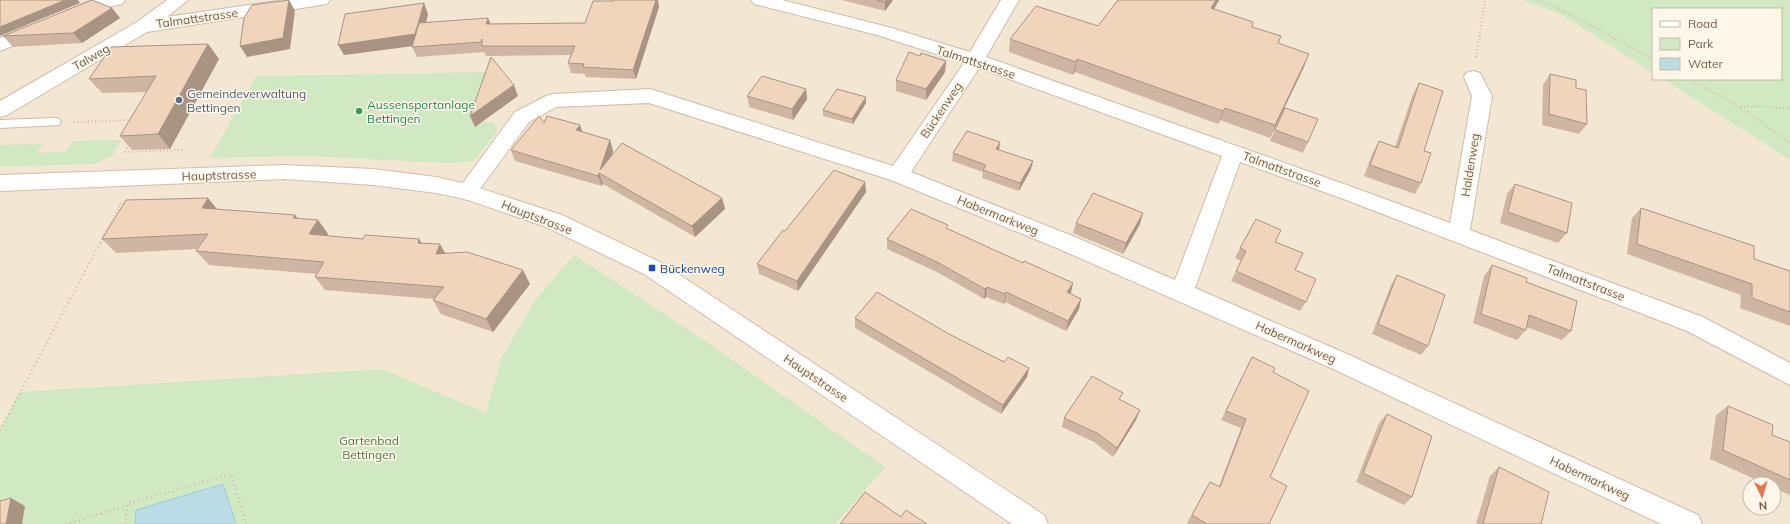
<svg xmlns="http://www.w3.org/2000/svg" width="1790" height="524" font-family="Mulish,sans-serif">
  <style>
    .residential { fill: #f3e6d3; fill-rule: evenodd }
    .green { fill: #d0e9c3 }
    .water { fill: #b9dce5; stroke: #9fcbd7 }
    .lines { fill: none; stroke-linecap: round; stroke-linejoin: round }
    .lane-casing { stroke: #cdbcab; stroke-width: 2 }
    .street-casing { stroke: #cdbcab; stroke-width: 2 }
    .secondary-casing { stroke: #d2beab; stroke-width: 2 }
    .path-far1 { stroke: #d6b89f; stroke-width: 2; stroke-dasharray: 1 2.5; stroke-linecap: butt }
    .path { stroke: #d6b89f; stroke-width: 2.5; stroke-dasharray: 1 3.5; stroke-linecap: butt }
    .lane { fill: #fff; fill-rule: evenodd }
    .street { fill: #fff; fill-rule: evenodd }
    .secondary { fill: #fff; fill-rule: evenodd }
    .wall { fill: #cfb6a2 }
    .shaded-wall { fill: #a99484 }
    .building { fill: #f1d4bc; stroke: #a99484 }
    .service-dot { fill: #5c6f8a; stroke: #fff8ea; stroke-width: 1.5 }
    .leisure-dot { fill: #2e9e5b; stroke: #fff8ea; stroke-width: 1.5 }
    .transit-dot { fill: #1a4fb4; stroke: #fff8ea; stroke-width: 1.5 }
    .labels { text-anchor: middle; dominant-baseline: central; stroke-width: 3; stroke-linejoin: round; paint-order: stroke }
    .street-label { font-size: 12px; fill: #745b4a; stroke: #fff8ea }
    .service-label { font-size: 12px; fill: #4e5e75; stroke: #fff8ea; text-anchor: start }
    .leisure-label { font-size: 12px; fill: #27864d; stroke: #fff8ea; text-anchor: start }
    .transit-label { font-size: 12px; fill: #164399; stroke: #fff8ea; text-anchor: start }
    .park-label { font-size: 12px; fill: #4f7942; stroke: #fff8ea }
  </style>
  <rect width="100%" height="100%" fill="#fcf4e4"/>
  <path class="residential" d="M0 0H1522L1560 14 1653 73V79H1663L1790 160V524H0ZM1750 484H1774V508H1750Z"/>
  <path class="green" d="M1522 0H1790V160L1663 79H1781V9H1653V73L1560 14Z
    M494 72 477 122H493L498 130 474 161 449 163 305 156 210 158 256 76Z
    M122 140 112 156 94 164 0 167V145L43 144 36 153 66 152 74 141Z
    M574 255 701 338 885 467 835 524H0V430L20 392 382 369 486 413 501 359 534 302Z"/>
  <path class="water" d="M223 484 236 524H135L136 510Z"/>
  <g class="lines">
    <g class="lane-casing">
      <path id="lane" d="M55 118 59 119 61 122 59 125 0 128V120Z"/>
    </g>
    <g class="street-casing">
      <path id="street" d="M92 0H125L122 4 103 8 78 19 72 21 66 19 63 15 66 11Z
        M167 0H188L167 17 284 0H330L327 4 321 5 147 32 7 115 0 117V101L137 22Z
        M751 0H782L888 27 970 52 1001 0H1019L986 57 1355 188 1450 223 1472 96 1464 77 1466 73 1473 71 1480 73 1492 96 1470 230 1703 317 1790 363V385L1687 331 1341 198 1240 162 1195 288 1347 354 1698 515 1702 524H1661L1331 368 1059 249 891 180 649 103 556 107 529 122 474 197 467 200 460 197 457 192 460 187 515 112 546 96 553 94 650 89 893 166 964 63 877 35 754 4ZM979 68 1222 156 1175 280 1075 237 911 172Z
        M37 24 43 26 46 30 43 34 0 51V38Z"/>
    </g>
    <g class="secondary-casing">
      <path id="secondary" d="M284 165 373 169 436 177 467 184 562 215 660 262 1044 515 1048 524H1012L644 274 546 227 465 199 436 193 373 185 284 179 0 191V175Z"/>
    </g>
    <path class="path-far1" d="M1536 0 1560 9 1653 59
      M1476 57 1485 0
      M1689 79 1740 107 1790 143
      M213 95 246 94
      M1741 107 1763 106 1790 109
      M74 122 133 120
      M125 152 130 143
      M125 152 183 150
      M104 235 121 203"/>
    <path class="path" d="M0 430 105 234
      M66 524 127 506
      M125 524 127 504 231 474 246 524"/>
    <use href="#lane" class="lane"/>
    <use href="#street" class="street"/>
    <use href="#secondary" class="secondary"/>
  </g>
  <path class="wall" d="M842 0H893L885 11Z
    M1118 0H1219L1214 9 1252 27 1281 36 1278 43 1309 54 1270 138 1220 120 1218 124 1075 72 1073 75 1009 52 1010 39 1098 26Z
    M659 7 636 79 586 77 585 74 571 73 568 63 571 55 486 56 484 52 417 57 412 47 413 46 344 55 428 14 426 23 491 24 585 23Z
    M112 8 120 18 82 43 13 47 3 36Z
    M208 44 219 59 170 149 132 150 120 136 147 92 102 93 89 79Z
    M946 61 945 72 926 100 896 91V80Z
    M1550 74 1576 88 1587 124 1579 134 1542 125 1543 85Z
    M1419 83 1424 151 1421 183 1415 194 1364 176 1373 152 1379 141 1395 147 1413 94Z
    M806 89 807 99 793 120 749 107 747 96Z
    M866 97V103L853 124 823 116V110Z
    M544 123 583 132 610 140 613 151 612 155 722 198 725 209 695 237 603 184 602 186 515 161 511 150Z
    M1275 130 1308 142 1303 153 1270 141Z
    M999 150 1033 161 1031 169 1019 191 982 178 983 172 952 161 953 153Z
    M865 182 866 192 798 291 759 274 757 264 785 231Z
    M1515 184 1567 233 1558 243 1500 223 1507 194Z
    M208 198 217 209 298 219 318 220 328 234 327 236 363 239H419L422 243 445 253 530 284 493 332 441 314 433 300 434 299 325 290 315 277 317 274 209 265 196 251 198 249 116 253 102 239Z
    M1641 208 1754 259 1790 271V326L1740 308 1741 295 1627 254 1632 218Z
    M1076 223 1140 224 1123 254 1073 233Z
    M948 229 1071 293 1070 294 1081 299 1079 309 1066 331 1005 302 1004 304 986 297 984 299 937 272 887 249V239Z
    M1275 242 1295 270 1306 302 1300 311 1231 281 1241 261 1235 258 1240 248Z
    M1492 265 1526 282 1571 331 1562 340 1526 327V330L1517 340 1473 323 1484 276Z
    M1397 275 1428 346 1421 355 1372 334 1391 285Z
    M855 318 949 334 1004 362 1029 368 1027 377 1001 414 855 328Z
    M1252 357 1273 372 1269 524H1189L1187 523 1205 490 1219 486 1241 428 1221 420Z
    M1121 400 1136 420 1113 457 1094 442 1062 427 1064 418Z
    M1728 406 1772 435 1790 442V495L1774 488V484H1766L1710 459 1716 415Z
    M1387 414 1412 497 1404 505 1356 482 1379 423Z
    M1499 467 1541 524H1476L1490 476Z"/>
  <path class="shaded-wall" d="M65 0H78L80 3 0 36V27Z
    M289 0 295 11 290 49 247 57 240 46Z
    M656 0H658L659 7 636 79 633 70Z
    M887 0H893L885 11V2Z
    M1216 0H1219L1207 21 1211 8Z
    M424 3 428 14 420 45 344 55 338 45Z
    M112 8 120 18 82 43 73 33Z
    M488 18 492 27 486 24Z
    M208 44 219 59 170 149 158 134Z
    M1309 54 1304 67 1270 138 1275 125Z
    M1077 59 1075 72 1073 75 1076 62Z
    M946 61 945 72 926 100V89Z
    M514 85 518 96 475 127 470 116Z
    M806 89 807 99 793 120 792 109Z
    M866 97V103L853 124 852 119Z
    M1225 108 1220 120 1218 124 1223 111Z
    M580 125 584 136 576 130Z
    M610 140 613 151 605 177 600 170Z
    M1000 142 999 151 996 149Z
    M1033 161 1031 169 1019 191 1020 183Z
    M599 173 603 184 602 186 598 176Z
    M865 182 866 192 798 291 797 281Z
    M208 198 219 212 202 208Z
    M722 198 725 209 695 237 692 226Z
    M1143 213 1140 224 1123 254 1126 243Z
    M295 215 306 229 293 218Z
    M318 220 328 234 320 248 309 234Z
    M419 239 428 253 418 243Z
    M440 244 448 258 436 254Z
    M523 270 530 284 493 332 486 319Z
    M1073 283 1071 293 1065 302 1067 292Z
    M987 287 986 297 984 299 985 289Z
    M1006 292 1005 302 1004 304 1005 294Z
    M1081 299 1079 309 1066 331 1068 321Z
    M1029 368 1027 377 1001 414 1003 405Z
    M1140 410 1136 420 1113 457 1117 448Z
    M11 498 25 506 22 524H6Z"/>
  <path class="building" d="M0 0H65L0 27Z
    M92 0 112 8 73 33 3 36Z
    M289 0 283 38 240 46 244 18 252 5Z
    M613 0H656L633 70 583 67 584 64 568 63 575 46H482V39L481 42 412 47 419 23 488 18 486 24 585 23 593 1H613Z
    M877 0H887L885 2Z
    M1118 0H1216L1211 8 1253 22 1252 27 1281 36 1278 43 1309 54 1275 125 1225 108 1223 111 1077 59 1076 62 1010 39 1036 6 1098 26Z
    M424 3 415 34 338 45 345 14Z
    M208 44 158 134 120 136 156 76 89 79 111 47Z
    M909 52 920 56 921 53 946 61 926 89 896 80Z
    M491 57 514 85 470 116Z
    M1550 74 1576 80V88L1586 90 1587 124 1549 114Z
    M762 76 806 89 792 109 747 96Z
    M1419 83 1443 91 1424 151 1431 153 1421 183 1370 165 1379 141 1398 148Z
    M837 89 866 97 852 119 823 110Z
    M1285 108 1318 119 1308 142 1275 130Z
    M539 116 544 123 547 116 580 125 576 130 610 140 600 170 622 143 722 198 692 226 599 173 598 176 511 150Z
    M967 131 1000 142 996 149 1033 161 1020 183 983 170 986 165 953 153Z
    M834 170 865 182 797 281 757 264 783 230 785 231Z
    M1515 184 1572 203 1567 233 1508 212Z
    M1093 193 1143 213 1126 243 1076 223Z
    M208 198 202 208 295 215 293 218 318 220 309 234 363 239 365 235 419 239 418 243 440 244 436 254 467 252 523 270 486 319 433 300 444 287 315 277 324 262 196 251 208 234 102 239 126 200Z
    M1641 208 1754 246V259L1790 271V312L1752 298V284L1637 244Z
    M911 209 948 225 946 228 1023 263 1024 261 1073 283 1067 292 1081 299 1068 321 1006 292 1005 294 987 287 985 289 937 262 887 239Z
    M1256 219 1281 230 1275 242 1303 253 1295 270 1316 279 1306 302 1236 271 1246 251 1240 248Z
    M1492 265 1527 278 1526 282 1577 301 1571 331 1529 315 1526 330 1481 314Z
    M1397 275 1445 295 1428 346 1378 324Z
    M877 292 949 334 1004 362 1008 357 1029 368 1003 405 855 318Z
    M1252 357 1275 368 1273 372 1309 391 1270 477 1287 486 1269 524H1207L1192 515 1210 482 1220 487 1246 419 1226 411Z
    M1092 376 1123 393 1119 399 1140 410 1117 448 1097 433 1064 418Z
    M1728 406 1773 425 1772 435 1790 442V480L1723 450Z
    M1387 414 1432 436 1412 497 1363 473Z
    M1499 467 1549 492 1541 524H1483Z
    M865 492 901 517 906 510 927 524H840Z
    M11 498 6 524H0V501Z"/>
  <circle class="service-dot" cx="179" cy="100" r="4"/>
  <circle class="leisure-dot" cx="359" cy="111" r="4"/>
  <rect class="transit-dot" x="648" y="264" width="8" height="8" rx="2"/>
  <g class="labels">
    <g class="street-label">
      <text transform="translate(197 18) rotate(-8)">Talmattstrasse</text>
      <text transform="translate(91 57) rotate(-30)">Talweg</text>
      <text transform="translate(976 62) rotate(18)">Talmattstrasse</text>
      <text transform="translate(941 110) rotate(-56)">Bückenweg</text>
      <text transform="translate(1470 165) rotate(-81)">Haldenweg</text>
      <text transform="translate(1282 169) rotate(20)">Talmattstrasse</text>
      <text transform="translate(219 175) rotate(-2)">Hauptstrasse</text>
      <text transform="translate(998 215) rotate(22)">Habermarkweg</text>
      <text transform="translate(537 217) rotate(21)">Hauptstrasse</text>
      <text transform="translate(1586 282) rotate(21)">Talmattstrasse</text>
      <text transform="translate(1296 342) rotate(24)">Habermarkweg</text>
      <text transform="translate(816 378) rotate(34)">Hauptstrasse</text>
      <text transform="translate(1590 478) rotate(25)">Habermarkweg</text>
    </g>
    <g class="service-label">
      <text x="187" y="93">Gemeindeverwaltung<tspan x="187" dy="14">Bettingen</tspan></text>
    </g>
    <g class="leisure-label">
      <text x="367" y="104">Aussensportanlage<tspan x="367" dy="14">Bettingen</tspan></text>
    </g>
    <g class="transit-label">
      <text x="660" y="268">Bückenweg</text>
    </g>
    <g class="park-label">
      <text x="369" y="440">Gartenbad<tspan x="369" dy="14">Bettingen</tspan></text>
    </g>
  </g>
  <rect x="1652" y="8" width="130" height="72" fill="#fff8ea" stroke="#c7b9aa"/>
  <rect x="1660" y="21" width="20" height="6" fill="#ffffff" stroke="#c7b9aa"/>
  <text x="1688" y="28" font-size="12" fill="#745b4a">Road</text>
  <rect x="1660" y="38" width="20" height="12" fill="#d0e9c3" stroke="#c7b9aa"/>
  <text x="1688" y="48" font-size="12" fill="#745b4a">Park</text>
  <rect x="1660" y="58" width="20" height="12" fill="#b9dce5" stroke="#c7b9aa"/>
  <text x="1688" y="68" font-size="12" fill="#745b4a">Water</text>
  <g transform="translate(1762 496) rotate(175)"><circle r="19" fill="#fff8ea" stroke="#c7b9aa"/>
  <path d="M0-3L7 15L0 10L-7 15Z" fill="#e4764b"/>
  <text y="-6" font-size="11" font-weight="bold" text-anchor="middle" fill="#745b4a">N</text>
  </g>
</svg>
